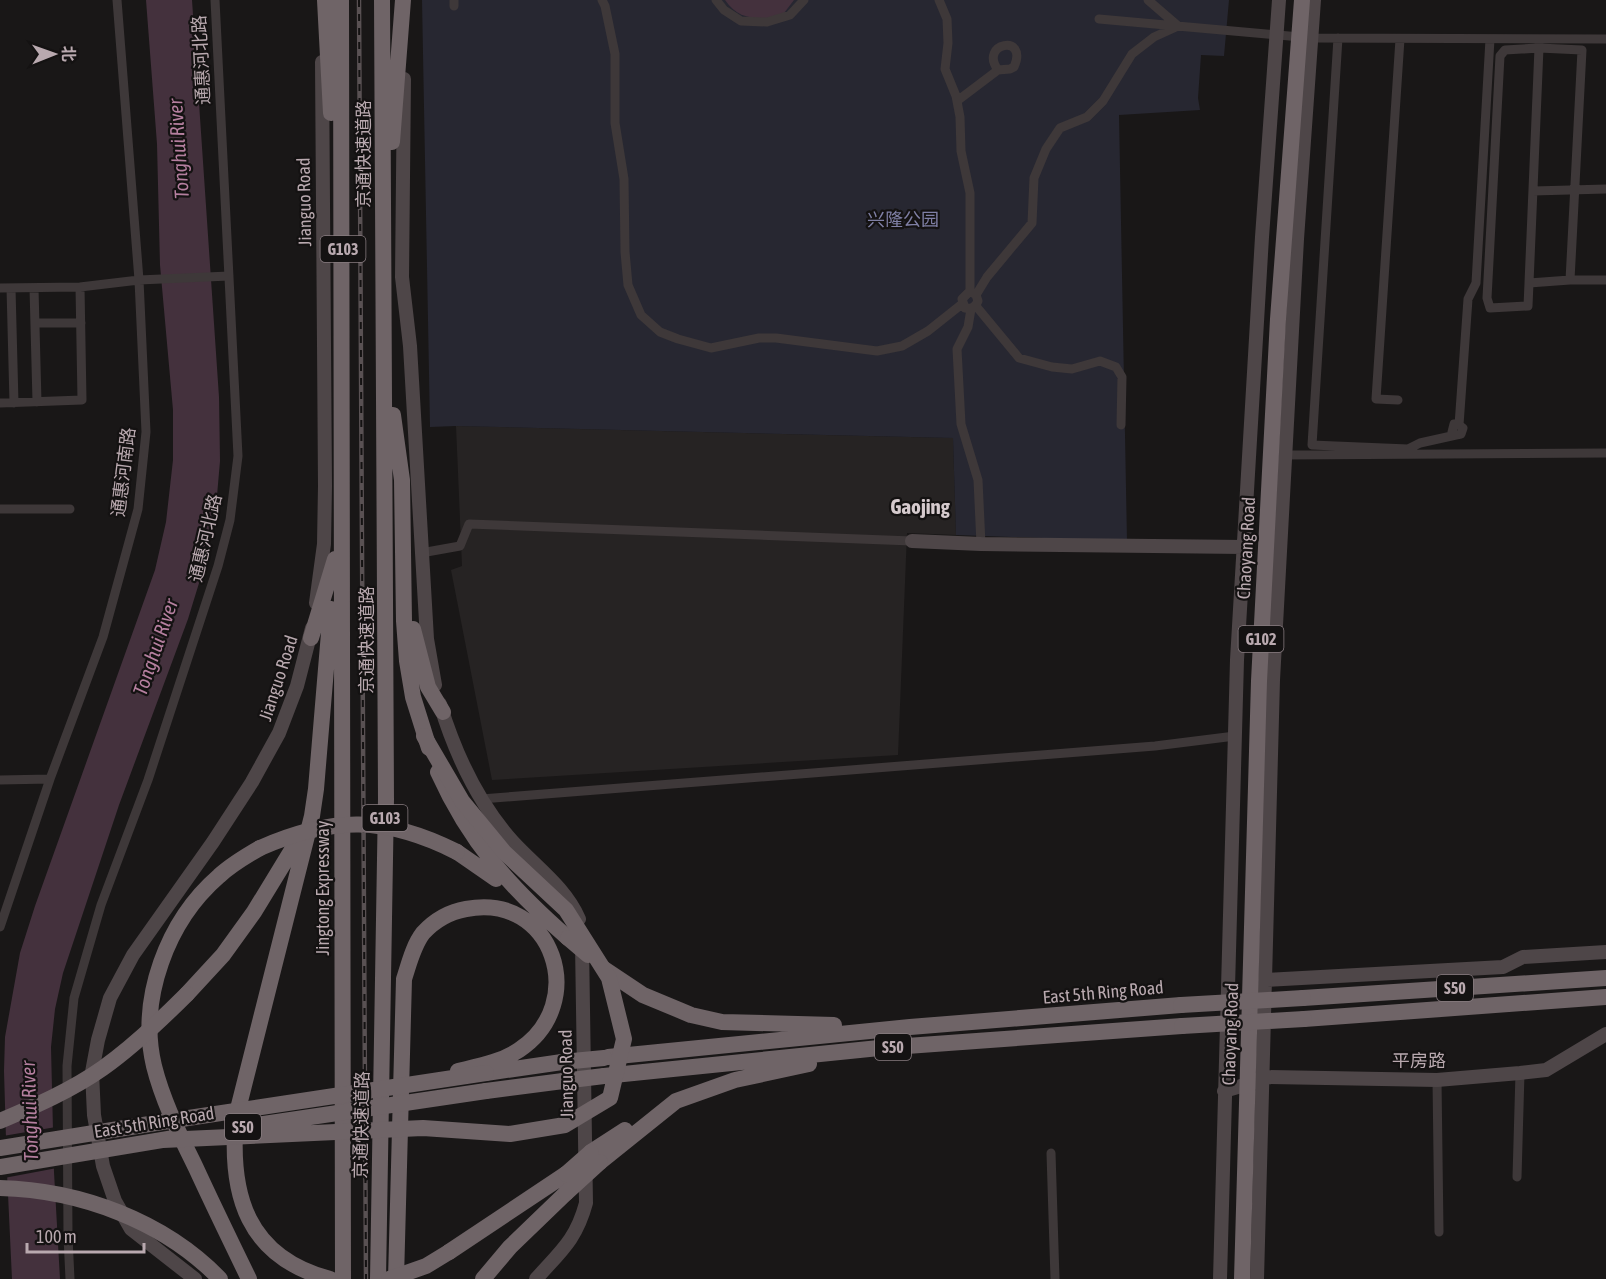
<svg xmlns="http://www.w3.org/2000/svg" width="1606" height="1279" font-family="'Asap Condensed','Noto Sans SC',sans-serif">
  <style>
    .built { fill: #262323 }
    .green { fill: #272731 }
    .water { fill: #44313d }
    .pier { fill: #191717 }
    .lines { fill: none; stroke-linecap: round; stroke-linejoin: round }
    .street { stroke: #3e3839; stroke-width: 9 }
    .secondary { stroke: #4e4648; stroke-width: 14 }
    .highway { stroke: #6f6467; stroke-width: 16 }
    .rail-casing { stroke: #595153; stroke-width: 4.5 }
    .rail { stroke: #141212; stroke-width: 2; stroke-dasharray: 7; stroke-linecap: butt }
    .highway-bridge { stroke: #6f6467; stroke-width: 16 }
    .labels { text-anchor: middle; dominant-baseline: central; stroke-width: 4.5; stroke-linejoin: round; paint-order: stroke }
    .shield { fill: #141212; stroke: #887c80; stroke-width: 1.5 }
    .shield-label { font-size: 16px; font-weight: bold; fill: #b9a9af }
    .street-label { font-size: 18px; fill: #b9a9af; stroke: #141212 }
    .park-label { font-size: 18px; fill: #7f7fa4; stroke: #141212 }
    .water-label { font-size: 20px; font-style: italic; fill: #b57f9f; stroke: #141212 }
    .quarter-label { font-size: 21px; font-weight: bold; fill: #d5cacd; stroke: #141212 }
  </style>
  <rect width="100%" height="100%" fill="#191717"/>
  <path class="built" d="M456 426 953 438 956 535 907 533 898 755 492 780 451 570 462 566Z"/>
  <path class="green" d="M422 0H1229L1224 56 1201 55 1198 98 1200 110 1119 115 1127 541 956 535 953 438 456 426 430 427Z"/>
  <path class="water" d="M146 0H192L219 397 220 461 216 507 207 557 188 619 119 805 63 973 55 1009 51 1047 54 1172 60 1279H12L7 1173 4 1071 5 1037 20 953 35 906 155 570 166 522 173 460V410L160 265 157 144Z
    M725 0H794L781 17C758 19 739 21 725 0Z"/>
  <path class="pier" d="M56 1127 57 1168 4 1178 3 1136Z"/>
  <g class="lines">
    <path class="street" d="M454 0V6
      M602 0 605 6 615 54V123L624 179 625 252 628 285 641 315 660 332 678 339 711 348 759 338H776L877 351 902 346 928 331 962 304
      M716 0 724 10 741 21 767 22 790 15 804 0
      M939 0 947 19 948 43 945 69 956 96 960 117 961 151 970 193V291L976 295 978 301C975 307 972 309 965 308L962 299 970 291
      M1148 0 1178 26
      M1099 19 1311 38 1606 39
      M1338 38 1312 445 1408 449 1420 443 1456 435
      M957 101 998 70 1010 69 1014 67C1029 33 978 43 998 70
      M1533 191 1606 189
      M1570 280H1606
      M1529 283 1570 280 1582 50 1539 48 1505 50 1500 56 1487 298 1490 308 1528 306 1529 283 1539 48V39
      M0 288 80 287 139 280 229 276
      M11 288 14 403
      M34 288 37 402
      M976 295 987 277 1032 223 1034 178 1046 149 1060 128 1087 117 1103 101 1132 54 1154 37 1176 27
      M976 306 1019 358 1052 367 1072 369 1100 361 1116 367 1122 377 1121 425
      M971 309 968 327 957 349 961 424 978 480 981 544
      M35 323H81
      M1398 400 1376 399 1400 39
      M0 403 82 400 80 287
      M1459 425 1454 424 1452 432 1456 435 1461 434 1463 428 1459 425 1468 299 1476 283 1490 39
      M1285 455 1606 453
      M0 509H70
      M421 553 460 546 469 524 912 541
      M0 780 50 779
      M481 799 1155 746 1235 736
      M0 927 50 779 103 637 138 509 146 432 139 280 117 0
      M1437 1080 1439 1232
      M1051 1153 1055 1279
      M1517 1177 1520 1073
      M70 1279 68 1237 67 1066 74 998 101 905 148 780 218 566 230 520 238 456 215 0"/>
    <path class="secondary" d="M404 79 402 277 410 346 427 639 435 685
      M912 541 981 544 1244 547
      M316 603 324 544 325 486 322 62
      M440 704C455 753 478 803 513 842 536 867 565 887 579 919
      M1267 980 1503 967 1523 957 1606 952
      M1224 1091 1248 1084 1264 1077 1437 1080 1520 1073 1546 1070 1606 1034
      M195 1279 131 1229 115 1201 103 1166 94 1115 92 1072 98 1040 110 998 133 955 213 842 252 782 279 733 297 686 312 628
      M536 1279C561 1251 576 1240 586 1203L582 944
      M1220 1279 1237 660 1262 237 1279 0
      M1257 1279 1273 680 1297 239 1314 0"/>
    <path class="highway" d="M325 0 331 113
      M341 0 343 1279
      M392 142 403 0
      M393 415 402 480 404 621 407 661 413 697 429 748
      M413 629 428 687 443 712
      M311 638 335 559
      M438 772C470 843 510 887 568 938
      M457 852 496 879
      M604 969 643 995 691 1015 722 1022 834 1025
      M187 994 223 955 254 912 301 835
      M1303 998 1606 978
      M1304 1019 1606 997
      M608 1057 910 1027 1181 1005
      M486 1073 562 1062
      M604 1076 879 1048 1182 1026
      M486 1091 563 1081
      M591 1152 625 1130
      M600 1162 676 1101 735 1080 809 1064
      M449 1252 566 1174
      M249 1279C231 1242 213 1205 196 1168 180 1135 163 1102 154 1066 138 999 167 921 219 876 231 865 246 856 260 848
      M330 1279C247 1257 229 1195 236 1117L312 816 316 789 331 609
      M378 1279 386 799 382 0
      M396 1279 404 979C409 964 413 946 423 933 435 920 449 912 466 909 553 892 590 1003 519 1050 501 1062 479 1066 458 1071
      M483 1279 510 1247 566 1193
      M1242 1279 1259 681 1278 319 1302 0"/>
    <g class="rail-casing">
      <path id="rail" d="M359 0 366 1279"/>
    </g>
    <use href="#rail" class="rail"/>
    <path class="highway-bridge" d="M260 848C332 816 386 816 457 852
      M568 938 588 955
      M1181 1005 1303 998
      M1182 1026 1304 1019
      M562 1062 604 1058
      M563 1081 604 1076
      M0 1121C35 1106 72 1090 103 1068 134 1046 161 1020 187 994
      M250 1126 486 1091
      M163 1140 423 1128 510 1134 565 1125 610 1098 624 1039 609 978 566 910 504 852 462 801 424 736
      M0 1148 162 1122 486 1073
      M0 1167 174 1138
      M566 1174 591 1152
      M0 1188C80 1190 164 1221 220 1279
      M566 1193 600 1162
      M389 1279 426 1266 449 1252"/>
  </g>
  <g class="labels">
    <g class="shield">
      <rect x="320.5" y="236" width="45" height="26" rx="4.5"/>
      <rect x="1238.5" y="626" width="45" height="26" rx="4.5"/>
      <rect x="362.5" y="805" width="45" height="26" rx="4.5"/>
      <rect x="1437" y="975" width="36" height="26" rx="4.5"/>
      <rect x="875" y="1034" width="36" height="26" rx="4.5"/>
      <rect x="225" y="1114" width="36" height="26" rx="4.5"/>
    </g>
    <g class="shield-label">
      <text x="343" y="249">G103</text>
      <text x="1261" y="639">G102</text>
      <text x="385" y="818">G103</text>
      <text x="1455" y="988">S50</text>
      <text x="893" y="1047">S50</text>
      <text x="243" y="1127">S50</text>
    </g>
    <g class="street-label">
      <text transform="translate(201 60) rotate(-93)">通惠河北路</text>
      <text transform="translate(363 154) rotate(-90)">京通快速道路</text>
      <text transform="translate(304 202) rotate(-91)">Jianguo Road</text>
      <text transform="translate(123 472) rotate(-83)">通惠河南路</text>
      <text transform="translate(205 538) rotate(-77)">通惠河北路</text>
      <text transform="translate(1246 548) rotate(-87)">Chaoyang Road</text>
      <text transform="translate(366 640) rotate(-90)">京通快速道路</text>
      <text transform="translate(278 678) rotate(-72)">Jianguo Road</text>
      <text transform="translate(322 888) rotate(-90)">Jingtong Expressway</text>
      <text transform="translate(1103 992) rotate(-5)">East 5th Ring Road</text>
      <text transform="translate(1230 1034) rotate(-88)">Chaoyang Road</text>
      <text x="1419" y="1060">平房路</text>
      <text transform="translate(566 1074) rotate(-91)">Jianguo Road</text>
      <text transform="translate(154 1122) rotate(-9)">East 5th Ring Road</text>
      <text transform="translate(361 1125) rotate(-89)">京通快速道路</text>
    </g>
    <g class="park-label">
      <text x="903" y="219">兴隆公园</text>
    </g>
    <g class="water-label">
      <text transform="translate(178 149) rotate(-94)">Tonghui River</text>
      <text transform="translate(155 647) rotate(-71)">Tonghui River</text>
      <text transform="translate(29 1111) rotate(-92)">Tonghui River</text>
    </g>
    <g class="quarter-label">
      <text x="920" y="506">Gaojing</text>
    </g>
  </g>
  <g transform="translate(54 54) rotate(89)" stroke="#141212" stroke-width="4.5" paint-order="stroke">
  <path d="M0-4.5L10 22L0 15L-10 22Z" fill="#b9a9af"/>
  <text y="-9" font-size="16" font-weight="bold" text-anchor="middle" fill="#b9a9af">北</text>
  </g>
  <path d="M27 1243v9h117v-9" fill="none" stroke="#b9a9af" stroke-width="3"/>
  <text x="36" y="1243" font-size="18" fill="#b9a9af" stroke="#141212" stroke-width="4.5" paint-order="stroke">100 m</text>
</svg>
